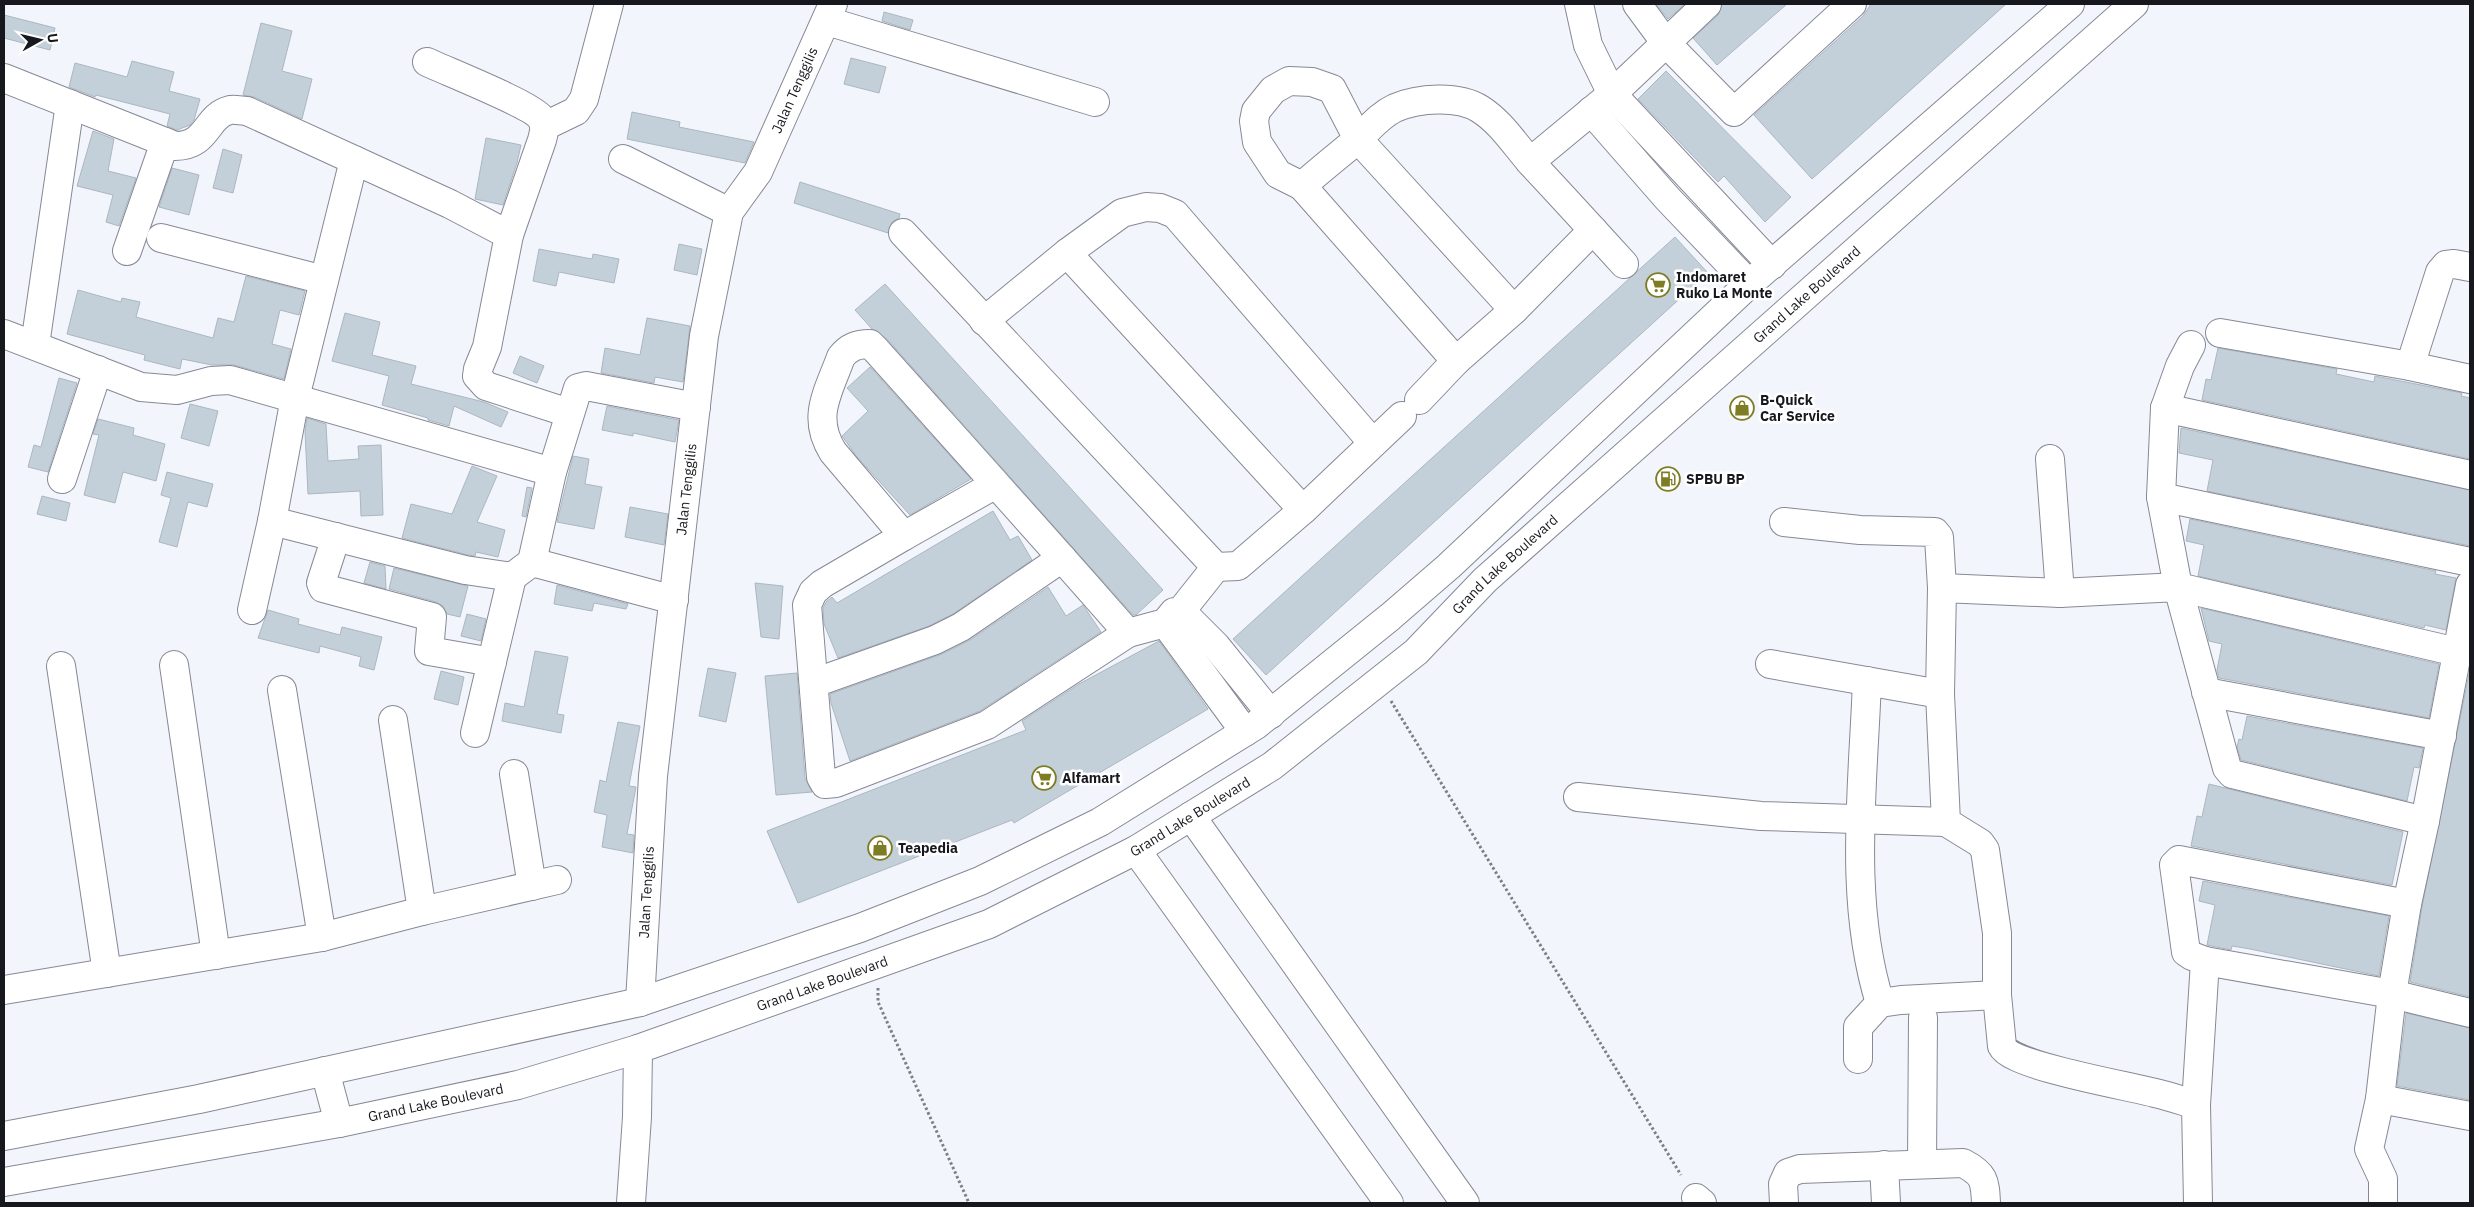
<svg xmlns="http://www.w3.org/2000/svg" width="2474" height="1207" font-family="'IBM Plex Sans',sans-serif">
  <style>
    .building { fill: #c4d0d9; stroke: #abb7bf }
    .lines { fill: none; stroke-linecap: round; stroke-linejoin: round }
    .minor-casing { stroke: #868995; stroke-width: 30 }
    .path { stroke: #7e7f85; stroke-width: 3; stroke-dasharray: 2.5 2.5; stroke-linecap: butt }
    .minor { stroke: #fff; stroke-width: 28 }
    .labels { text-anchor: middle; dominant-baseline: central; stroke-width: 5; stroke-linejoin: round; paint-order: stroke }
    .street-label { font-size: 14px; fill: #17181d; stroke: #fff }
    .poi-label { font-size: 14px; font-weight: bold; fill: #17181d; stroke: #fff; text-anchor: start }
  </style>
  <rect width="100%" height="100%" fill="#f3f5fd"/>
  <path class="building" d="M1656 4H1685L1668 19Z
    M1722 4H1787L1717 65 1693 38 1718 15Z
    M1871 4H2006L1812 179 1754 115 1863 16Z
    M884 12 913 20 910 30 882 21Z
    M4 15 55 28 50 50 4 38Z
    M261 23 292 31 282 71 312 79 302 119 254 97 243 95Z
    M851 58 886 67 879 93 844 84Z
    M132 61 174 72 169 91 200 99 194 120 190 125 177 130 167 126 170 114 96 95 95 97 69 87 75 63 127 77Z
    M1666 71 1791 197 1765 222 1724 176 1718 182 1638 99Z
    M632 112 680 122 679 127 754 142 745 163 627 139Z
    M93 131 114 139 108 171 136 178 119 226 106 222 113 195 77 186Z
    M486 138 521 145 517 163 503 205 475 199Z
    M223 149 242 155 233 193 213 188Z
    M172 168 199 175 189 215 159 207Z
    M800 182 900 214 899 218 892 222 888 233 794 203Z
    M1675 237 1708 273 1266 675 1233 639Z
    M679 244 702 249 697 275 674 270Z
    M539 249 592 259 593 254 619 259 614 283 559 272 556 286 533 281Z
    M246 276 305 291 299 315 280 310 272 344 291 349 284 379 234 365H212L182 359 180 369 144 360 145 355 67 334 78 290 121 302 122 298 140 302 136 317 213 338 218 318 234 322Z
    M885 284 1163 590 1136 615H1133L888 340 872 329 855 310Z
    M345 313 380 322 372 355 416 366 411 384 484 402 508 412 501 427 454 406 449 426 428 420V418L382 405 389 376 332 361Z
    M647 318 690 326 683 382 655 377 654 383 601 373 605 348 640 355Z
    M2218 348 2337 369 2336 374 2374 382 2375 376 2462 393 2461 396 2470 398V459L2202 400 2206 379 2211 380Z
    M520 356 544 366 537 383 513 373Z
    M870 367 971 479 910 515 857 457 842 436 868 411 847 388Z
    M59 378 77 383 48 472 28 467 34 445 41 447Z
    M190 404 218 411 209 446 181 438Z
    M607 406 679 420 675 442 633 433V436L602 430Z
    M307 418 326 424 328 461 359 459 358 446 381 445 383 515 361 516 360 491 308 494 305 431Z
    M98 419 134 428 133 435 165 444 156 481 123 472 115 503 84 495 99 435 93 434Z
    M2181 428 2470 490V546L2207 491 2213 460 2179 453Z
    M573 456 589 459 585 484 602 487 594 529 557 522Z
    M472 466 497 476 477 522 505 530 498 557 476 552 475 556 468 555 402 538 411 504 452 514Z
    M167 472 213 484 207 507 188 502 177 547 159 542 171 498 161 495Z
    M527 487 532 488 526 517 522 516Z
    M42 496 70 503 66 521 37 514Z
    M630 507 668 514 664 545 625 537Z
    M993 511 1010 540 1018 536 1032 560 953 614 929 626 838 658 824 624 823 608 826 602 832 597 837 603Z
    M2190 519 2436 571 2435 574 2456 578 2446 630 2425 625 2424 628 2198 576 2204 545 2186 541Z
    M370 562 385 566 386 589 364 583Z
    M394 568 468 586 460 617 447 614 443 606 436 602 389 589Z
    M755 583 783 586 779 639 761 637Z
    M557 585 628 604 626 609 594 603 592 611 554 604Z
    M1048 587 1066 616 1083 605 1101 632 980 711 850 761 831 703 830 694 942 654 970 640Z
    M2201 608 2439 664 2429 718 2219 678 2217 670 2222 644 2209 641Z
    M268 610 299 619 298 624 340 635 342 627 382 637 374 670 359 666 361 657 320 646 319 653 258 638Z
    M467 614 486 619 481 641 461 636Z
    M1159 641 1208 709 1014 823 1012 820 798 903 767 831 1026 730 1022 721 1079 684Z
    M535 651 568 657 557 714 564 715 561 733 502 721 505 703 524 707Z
    M708 668 736 673 726 722 699 716Z
    M2470 669V997L2410 982 2422 907Z
    M441 671 464 677 458 705 434 699Z
    M797 673 805 778 812 792 776 795 765 676Z
    M2247 716 2423 748 2419 768 2414 767 2407 801 2241 760 2237 747 2239 739 2242 740Z
    M618 722 640 726 629 786 636 787 627 834 634 835 633 853 602 847 607 815 594 812 600 780 606 782Z
    M2209 784 2403 832 2392 885 2191 846 2197 816 2202 817Z
    M2203 881 2389 916 2379 976 2250 949 2232 946 2231 950 2207 945 2215 905 2199 901Z
    M2406 1013 2470 1028V1100L2397 1086Z"/>
  <g class="lines">
    <g class="minor-casing">
      <g id="minor">
        <path d="M1579 4 1588 45 1612 94 1772 265"/>
        <path d="M1637 4 1665 42 1734 112 1852 4"/>
        <path d="M827 21 1095 102"/>
        <path d="M427 62C446 71 532 105 541 118 546 126 544 132 542 140L509 235 487 347 478 369 477 376 486 386 569 413"/>
        <path d="M4 78 175 146C209 146 205 116 230 110 235 109 242 111 247 111L354 160"/>
        <path d="M1591 111 1667 198 1749 284"/>
        <path d="M545 126 576 111 584 99 609 4"/>
        <path d="M623 159 729 212"/>
        <path d="M1530 162 1612 94 1707 4"/>
        <path d="M1302 186 1456 361"/>
        <path d="M903 233 1216 567 1238 566 1303 510 1402 416"/>
        <path d="M161 238 324 280"/>
        <path d="M127 251 165 142"/>
        <path d="M1067 253 1303 510"/>
        <path d="M1514 310 1358 139 1332 89 1312 82 1289 81 1273 90 1256 111 1254 121 1257 142 1278 174 1302 186C1320 170 1339 155 1357 140 1369 129 1380 115 1395 108 1418 98 1458 95 1480 109 1502 123 1515 145 1532 164 1563 197 1594 231 1624 264"/>
        <path d="M984 321 1067 253 1122 213 1146 207 1160 208 1175 214 1373 443"/>
        <path d="M2220 333 2410 366 2470 379"/>
        <path d="M4 334 141 387 177 390 211 381 230 380 552 472"/>
        <path d="M35 345 70 104"/>
        <path d="M2191 345 2180 366 2165 408 2161 497 2178 587 2457 652"/>
        <path d="M2410 366 2440 272 2446 265 2454 264 2470 267"/>
        <path d="M1419 400 1456 361 1514 310 1593 230"/>
        <path d="M2165 408 2470 475"/>
        <path d="M2050 459 2060 593"/>
        <path d="M62 479 98 370"/>
        <path d="M996 484 904 536 833 452C811 417 828 393 841 357 849 347 857 344 870 344L876 350C960 444 1045 538 1128 633L1165 623 1174 612 1181 611 1216 567"/>
        <path d="M2161 497 2470 562"/>
        <path d="M272 521 465 570 512 577 532 562 674 600"/>
        <path d="M1784 522 1860 530 1935 532 1939 537 1942 588"/>
        <path d="M904 536 822 584 813 592 807 605 821 777 825 784 836 783 987 725 1128 633"/>
        <path d="M336 537 321 583 323 588 432 617 429 651 492 662"/>
        <path d="M532 562 552 472 578 388 586 386 696 407"/>
        <path d="M252 610 272 521 295 398 354 160 450 204 509 235"/>
        <path d="M1181 611 1216 646 1271 714"/>
        <path d="M1165 623 1245 732"/>
        <path d="M1770 664 1940 694"/>
        <path d="M174 665 216 955"/>
        <path d="M61 666 107 973"/>
        <path d="M1867 681C1863 788 1848 900 1880 1003"/>
        <path d="M814 683 935 640 961 627 1062 558"/>
        <path d="M282 690 322 937"/>
        <path d="M2206 692 2442 736"/>
        <path d="M393 720 422 911"/>
        <path d="M475 733 512 577"/>
        <path d="M514 774 532 886"/>
        <path d="M1578 797 1761 816 1946 822"/>
        <path d="M1191 816 1465 1203"/>
        <path d="M1136 850 1389 1203"/>
        <path d="M2407 904 2179 860 2174 865 2186 952 2192 956 2205 961 2392 994 2470 1013"/>
        <path d="M4 990 322 937 422 911 557 880"/>
        <path id="s1" d="M640 1002 653 776 704 336 729 212 758 172 833 4"/>
        <path d="M1858 1059V1027L1880 1003 1901 1000 1997 995"/>
        <path d="M325 1071 339 1123"/>
        <path d="M2380 1099 2470 1116"/>
        <path d="M2196 1105 2205 961"/>
        <path d="M4 1136 199 1099 640 1002 860 928 980 881 1100 822 1256 725 1390 617 1449 566 1749 284 2070 4"/>
        <path d="M1922 1164 1923 1018"/>
        <path d="M1884 1165 1886 1203"/>
        <path id="s2" d="M4 1182 339 1123 518 1085 638 1049 989 924 1136 850 1272 766 1416 652 1485 580 2134 4"/>
        <path d="M1696 1198 1702 1203"/>
        <path d="M631 1203 637 1117 638 1049"/>
        <path d="M1784 1203 1783 1184 1788 1173 1800 1169 1963 1163C1984 1174 1985 1180 1986 1203"/>
        <path d="M2198 1203 2196 1105C2183 1101 2169 1096 2155 1093 2130 1086 2011 1066 2002 1046L1997 995V933L1985 850 1980 843 1946 822 1940 694 1942 588 2060 593 2178 587 2227 768 2232 774 2425 821"/>
        <path d="M2383 1203V1179L2369 1149 2380 1099 2392 994 2407 904 2425 821 2470 585"/>
      </g>
    </g>
    <path class="path" d="M1391 701 1681 1175
      M878 988V1002L969 1203"/>
    <use href="#minor" class="minor"/>
  </g>
  <defs>
    <g id="supermarket-ring" transform="scale(1.25)"><circle r="9.5" fill="#fff" stroke="#7e7d24" stroke-width="1.5"/><path d="M-6-5.5h2.5l.6 2H6L4.5 2H-2.5L-4.4-4H-6ZM-1.5 3.2a1.3 1.3 0 1 0 .1 0ZM3 3.2a1.3 1.3 0 1 0 .1 0Z" fill="#7e7d24"/></g>
    <g id="shop-ring" transform="scale(1.25)"><circle r="9.5" fill="#fff" stroke="#7e7d24" stroke-width="1.5"/><path d="M-5-2.5h2.3a2.7 3.5 0 0 1 5.4 0H5L5.5 6h-11ZM-1.5-2.5h3a1.5 2.3 0 0 0-3 0Z" fill="#7e7d24"/></g>
    <g id="fuel-ring" transform="scale(1.25)"><circle r="9.5" fill="#fff" stroke="#7e7d24" stroke-width="1.5"/><path d="M-5.5-6h7V0h2V4h1.3V-2.5L3-4.5l.8-.8L6-3V5H2.5V1h-1V6h-7ZM-4.2-4.7v3.2H.2V-4.7Z" fill="#7e7d24"/></g>
  </defs>
  <g fill-rule="evenodd">
    <use href="#supermarket-ring" x="1658" y="285"/>
    <use href="#shop-ring" x="1742" y="408"/>
    <use href="#fuel-ring" x="1668" y="479"/>
    <use href="#supermarket-ring" x="1044" y="778"/>
    <use href="#shop-ring" x="880" y="848"/>
  </g>
  <g class="labels">
    <g class="street-label">
      <text stroke="none"><textPath href="#s1" startOffset="935">Jalan Tenggilis</textPath></text>
      <text stroke="none"><textPath href="#s2" startOffset="2059">Grand Lake Boulevard</textPath></text>
      <text stroke="none"><textPath href="#s1" startOffset="515">Jalan Tenggilis</textPath></text>
      <text stroke="none"><textPath href="#s2" startOffset="1654">Grand Lake Boulevard</textPath></text>
      <text stroke="none"><textPath href="#s2" startOffset="1249">Grand Lake Boulevard</textPath></text>
      <text stroke="none"><textPath href="#s1" startOffset="110">Jalan Tenggilis</textPath></text>
      <text stroke="none"><textPath href="#s2" startOffset="844">Grand Lake Boulevard</textPath></text>
      <text stroke="none"><textPath href="#s2" startOffset="439">Grand Lake Boulevard</textPath></text>
    </g>
    <g class="poi-label">
      <text x="1676" y="277">Indomaret<tspan x="1676" dy="16">Ruko La Monte</tspan></text>
      <text x="1760" y="400">B-Quick<tspan x="1760" dy="16">Car Service</tspan></text>
      <text x="1686" y="479">SPBU BP</text>
      <text x="1062" y="778">Alfamart</text>
      <text x="898" y="848">Teapedia</text>
    </g>
  </g>
  <rect width="2474" height="1207" fill="none" stroke="#17181d" stroke-width="10"/>
  <g transform="translate(40 40) rotate(82)" stroke="#ffffff" stroke-width="4" paint-order="stroke">
  <path d="M0-4L9 19L0 12L-9 19Z" fill="#17181d"/>
  <text y="-8" font-size="14" font-weight="bold" text-anchor="middle" fill="#17181d">U</text>
  </g>
</svg>
